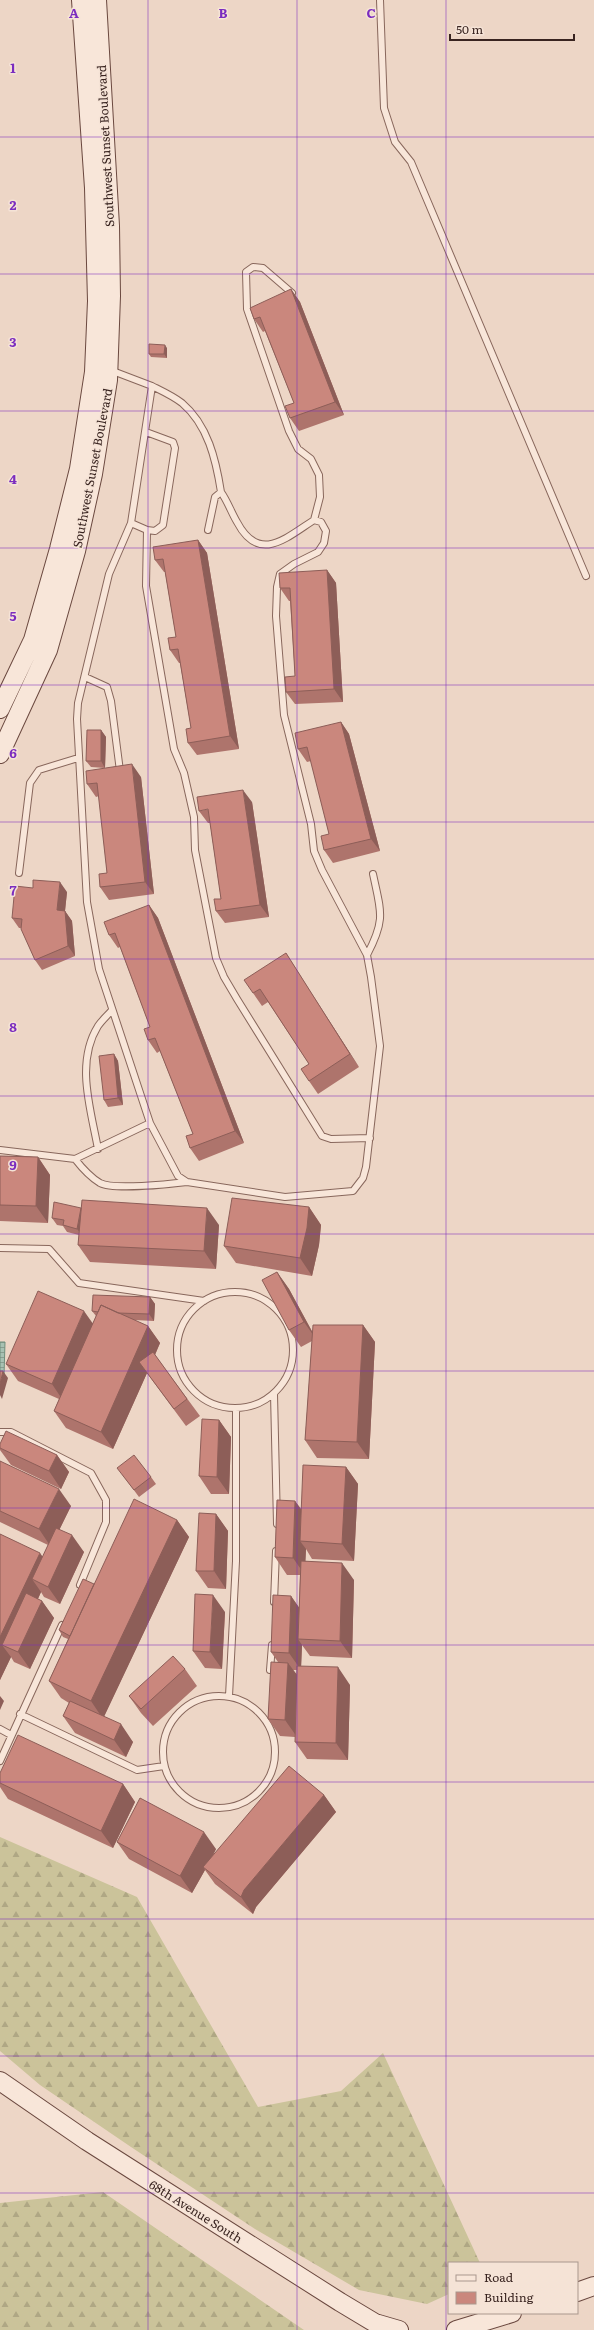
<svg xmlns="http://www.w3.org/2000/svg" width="594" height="2330" font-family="Literata,serif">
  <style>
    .forest { fill: url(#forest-firs) }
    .water { fill: url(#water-rules); stroke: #6e8f7d }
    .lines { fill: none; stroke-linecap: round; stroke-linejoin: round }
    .lane-casing { stroke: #88675c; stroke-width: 8 }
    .secondary-casing { stroke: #6a483f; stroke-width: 20 }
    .lane { stroke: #f8e6d9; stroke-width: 6 }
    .secondary { stroke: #f8e6d9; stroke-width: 18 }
    .wall { fill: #ae746c; fill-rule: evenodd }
    .shaded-wall { fill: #8d5e58 }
    .building { fill: #ca877d; stroke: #8d5e58 }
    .grid { fill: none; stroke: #7b2cbf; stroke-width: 1; stroke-opacity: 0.55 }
    .labels { text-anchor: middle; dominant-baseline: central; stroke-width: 3; stroke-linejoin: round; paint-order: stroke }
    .street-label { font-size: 12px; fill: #392420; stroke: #f5e3d6 }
    .grid-label { font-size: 13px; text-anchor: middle; font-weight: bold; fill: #7b2cbf; stroke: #f5e3d6; stroke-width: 3; stroke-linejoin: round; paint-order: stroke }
  </style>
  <defs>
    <pattern id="forest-firs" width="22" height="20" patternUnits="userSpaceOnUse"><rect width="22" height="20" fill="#cbc39a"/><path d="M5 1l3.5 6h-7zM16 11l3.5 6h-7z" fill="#afa784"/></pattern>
    <pattern id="water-rules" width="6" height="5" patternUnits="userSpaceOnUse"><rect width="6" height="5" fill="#a7c1b2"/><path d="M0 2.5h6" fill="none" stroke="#899d90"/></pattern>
  </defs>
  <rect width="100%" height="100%" fill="#edd6c6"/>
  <path class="forest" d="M0 1837 137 1897 258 2107 341 2091 383 2053 480 2263H449V2294L427 2304 359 2290 255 2229 131 2147 40 2085 0 2051Z
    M103 2192 304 2330H0V2203Z"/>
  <path class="water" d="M0 1342H5L4 1376H0Z"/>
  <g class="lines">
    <g class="lane-casing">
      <path id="lane" d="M380 0 384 108 395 142 411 162 586 576
        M292 293 263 268 253 267 246 272 247 309 289 431 298 449 311 459 319 475 320 497 314 520
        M152 386C162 391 173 396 182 403 208 425 216 460 221 492
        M146 432 173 442 175 448 163 525 155 531 147 530
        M131 523 147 530 146 586 174 749 184 773 194 817 195 850 216 958 224 977 237 999 322 1136 331 1139 370 1138
        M85 677 107 687 111 701 120 771
        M19 873 30 783 39 770 78 758
        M367 955C386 919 381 912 373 874
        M150 1123 178 1176 187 1182 285 1197 353 1191 363 1178 366 1167 380 1046 371 977 367 955 322 870 314 851 311 824 284 715 276 616 277 587 280 574 294 564 318 552 324 543 326 531 321 522 314 520C286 538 259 564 237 522 231 512 228 502 221 492L215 497 208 530
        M98 1149C91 1110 75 1063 98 1026 102 1020 108 1015 112 1010
        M0 1150 75 1159 150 1123 99 969 87 902 77 719 78 703 109 574 131 523 152 386 110 370
        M75 1159C82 1168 90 1177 100 1183 113 1190 170 1184 187 1182
        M0 1248 49 1249 79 1283 204 1301
        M177 1350a58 58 0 1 1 116 0a58 58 0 1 1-116 0Z
        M274 1394 277 1524
        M0 1432H11L91 1473 106 1500V1522L80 1585
        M274 1602 276 1551
        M270 1670 272 1645
        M163 1752a56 56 0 1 1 112 0a56 56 0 1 1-112 0Z
        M229 1696 236 1561V1408
        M20 1714 137 1770 164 1766
        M0 1729 11 1735
        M0 1761 62 1625"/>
    </g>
    <g class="secondary-casing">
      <path id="secondary" d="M0 709 33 640 59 549 79 469 94 372 97 301 94 188 81 0
        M0 754 48 650 76 551 93 474 108 380 111 296 110 226 97 0
        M0 2081 87 2141 340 2302 375 2323 399 2330
        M577 2292 594 2286
        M456 2330 512 2313"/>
    </g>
    <use href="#lane" class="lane"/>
    <use href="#secondary" class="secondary"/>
  </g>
  <path class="wall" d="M291 289 300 302 344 415 299 431 290 418 294 403 265 331 263 332 254 319Z
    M167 348V358L151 357 149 354Z
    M198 540 207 553 239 749 197 755 188 743 191 728 180 663H179L170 650 176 637 165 572H164L155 560Z
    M327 570 336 583 343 702 295 704 286 692 295 676 290 601H289L280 588Z
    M341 722 349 734 380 851 333 863 324 850 329 834 311 761 307 762 298 749Z
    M101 730 106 737 105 768 91 767 86 761Z
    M141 777 154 894 109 900 100 887 107 873 99 796 96 797 87 784Z
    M252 802 269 917 225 923 216 911 221 899 210 823H208L199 811Z
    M67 892 65 911 72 921 75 956 42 970 35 960 21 928H19L12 918Z
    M149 905 158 918 244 1143 199 1161 190 1148 193 1134 160 1051 157 1053 148 1040 150 1027 120 947 118 948 109 935Z
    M286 953 294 966 359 1067 318 1094 309 1081V1064L268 1002 262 1006 253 993Z
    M114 1054 118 1061 123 1105 108 1107 104 1100Z
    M0 1156 38 1157 50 1175 48 1223 0 1221Z
    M309 1207 321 1225 319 1245 312 1276 236 1263 224 1246Z
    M81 1208 219 1225 216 1269 90 1262 78 1245 79 1235 67 1232 63 1226 57 1225 52 1218Z
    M277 1272 289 1289 313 1333 363 1325 375 1342 369 1459 317 1458 305 1440 312 1341 301 1347 289 1330Z
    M150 1297 155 1304 154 1321 134 1320 148 1326 160 1343 155 1355 200 1416 186 1426 147 1373 113 1449 66 1428 54 1411 59 1399 18 1381 6 1364 93 1323 96 1316 92 1311Z
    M219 1420 231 1437 229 1494H211L199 1476Z
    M0 1444 57 1455 69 1472 61 1489 11 1465 0 1450Z
    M0 1461 71 1506 59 1530 84 1552 60 1604 44 1597 41 1592 38 1599 42 1601 54 1618 30 1669 14 1662 11 1657 0 1680V1534L43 1557 48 1545 0 1522Z
    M346 1467 358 1484 354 1561 312 1559 306 1549 305 1561 354 1580 352 1658 310 1656 302 1645 301 1666 350 1685 348 1760 307 1759 295 1742V1737L280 1736 268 1719 278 1662 271 1652 291 1596 299 1608 300 1575H287L275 1557 295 1501 302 1510ZM293 1670H297V1675Z
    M122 1474 151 1477 156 1484 139 1497Z
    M216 1514 228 1531 226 1589 208 1588 196 1571Z
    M177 1520 189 1537 104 1716 133 1742 126 1757 75 1733 63 1716 69 1703 61 1698 49 1681 68 1639 63 1637 59 1630 94 1584Z
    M225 1612 222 1669 205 1668 193 1651Z
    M185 1669 197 1686 153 1726 141 1713 129 1696Z
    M0 1783 123 1784 135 1802 113 1848 8 1799 0 1787Z
    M324 1795 336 1812 256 1907 253 1914 215 1884 205 1870 192 1893 129 1859 117 1842 216 1849 213 1855Z"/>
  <path class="shaded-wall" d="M291 289 300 302 344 415 335 402Z
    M165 345 167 348V358L164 354Z
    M198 540 207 553 239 749 230 736Z
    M327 570 336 583 343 702 334 689Z
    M341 722 349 734 380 851 371 839Z
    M101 730 106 737 105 768 101 761Z
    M132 764 141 777 154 894 145 882Z
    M243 790 252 802 269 917 260 905Z
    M60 882 67 892 64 920 57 910Z
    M149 905 158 918 244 1143 235 1131Z
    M65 911 72 921 75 956 68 946Z
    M286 953 294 966 359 1067 350 1054Z
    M114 1054 118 1061 123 1105 118 1098Z
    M38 1157 50 1175 48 1223 36 1206Z
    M309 1207 321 1225 319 1245 312 1276 300 1258Z
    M82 1208V1235L77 1229Z
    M207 1208 219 1225 216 1269 204 1251Z
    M277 1272 289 1289 316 1339 304 1322Z
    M150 1297 155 1304 154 1321 149 1314Z
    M84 1311 96 1328 64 1402 52 1384Z
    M363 1325 375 1342 369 1459 357 1442Z
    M148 1326 160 1343 147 1373 139 1362 147 1373 113 1449 101 1432Z
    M3 1371 8 1378 2 1399 0 1395V1384Z
    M219 1420 231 1437 229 1494 217 1477Z
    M57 1455 69 1472 61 1489 49 1471Z
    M346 1467 358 1484 354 1561 342 1544Z
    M59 1489 71 1506 51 1547 39 1529Z
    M295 1501 307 1518 300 1541 306 1549 305 1575 293 1558Z
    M216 1514 228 1531 226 1589 214 1571Z
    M177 1520 189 1537 103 1719 91 1701Z
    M72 1535 84 1552 60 1604 48 1587Z
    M40 1553 52 1570 32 1579 41 1592 14 1650 2 1645 11 1657 0 1680V1637Z
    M342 1563 354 1580 352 1658 340 1641Z
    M213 1595 225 1612 222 1669 210 1652Z
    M291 1596 303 1613 298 1639 302 1645 301 1670 289 1653Z
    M42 1601 54 1618 30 1669 18 1652Z
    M288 1663 301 1680 297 1737 285 1720Z
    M338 1667 350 1685 348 1760 336 1743Z
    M0 1696 4 1701 0 1710Z
    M121 1724 133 1742 126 1757 114 1740Z
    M123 1784 135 1802 113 1848 101 1831Z
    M324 1795 336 1812 256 1907 253 1914 241 1897 244 1890Z
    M204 1832 216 1849 206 1869 203 1867 205 1870 192 1893 180 1876Z"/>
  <path class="building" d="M291 289 335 402 290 418 285 406 294 403 260 317 254 319 250 308Z
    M149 344 165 345 164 354H149Z
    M198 540 230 736 188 743 186 729 191 728 178 649 170 650 168 638 176 637 163 559 155 560 153 547Z
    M327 570 334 689 286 692 285 677 295 676 290 588H280L279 573Z
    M341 722 371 839 324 850 321 836 329 834 307 747 298 749 295 733Z
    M87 730H101V761H86Z
    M132 764 145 882 100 887 99 874 107 873 97 783 87 784 86 771Z
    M243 790 260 905 216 911 214 899H221L208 809 199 811 197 797Z
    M33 880 60 882 57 910 65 911 68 946 35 960 21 929 22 919 12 918 15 886 33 888Z
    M149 905 235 1131 190 1148 186 1136 193 1134 155 1038 148 1040 144 1029 150 1027 115 933 109 935 104 922Z
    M286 953 350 1054 309 1081 301 1069 309 1064 260 989 253 993 244 980Z
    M114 1054 118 1098 104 1100 99 1056Z
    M0 1156 38 1157 36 1206 0 1205Z
    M232 1198 309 1207 307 1228 300 1258 224 1246Z
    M82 1200 207 1208 204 1251 78 1245Z
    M54 1202 81 1208 77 1229 63 1225 64 1220 52 1218Z
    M277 1272 304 1322 289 1330 262 1280Z
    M38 1291 84 1311 52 1384 6 1364Z
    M93 1295 150 1297 149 1314 118 1313 101 1305 98 1312 92 1311Z
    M101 1305 148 1326 101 1432 54 1411Z
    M313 1325H363L357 1442 305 1440Z
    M153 1352 187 1399 174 1409 139 1362Z
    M0 1371H3L0 1384Z
    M202 1419 219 1420 217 1477 199 1476Z
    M6 1431 57 1455 49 1471 0 1448V1444Z
    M134 1455 151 1477 134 1490 117 1468Z
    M0 1461 59 1489 39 1529 0 1511Z
    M303 1465 346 1467 342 1544 300 1541Z
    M134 1499 177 1520 91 1701 49 1681Z
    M277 1500 295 1501 293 1558 275 1557Z
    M199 1513 216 1514 214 1571H196Z
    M56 1528 72 1535 48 1587 32 1579Z
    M0 1534 40 1553 0 1637Z
    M301 1561 342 1563 340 1641 298 1639Z
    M83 1579 94 1584 70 1636 59 1630Z
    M26 1593 42 1601 18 1652 2 1645Z
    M195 1594 213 1595 210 1652 193 1651Z
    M273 1595 291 1596 289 1653 271 1652Z
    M173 1656 185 1669 141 1709 129 1696Z
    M271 1662 288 1663 285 1720 268 1719Z
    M297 1666 338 1667 336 1743 295 1742Z
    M70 1701 121 1724 114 1740 63 1716Z
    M18 1735 123 1784 101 1831 0 1783V1773Z
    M289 1766 324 1795 244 1890 241 1897 203 1867Z
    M140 1798 204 1832 180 1876 117 1842Z"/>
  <path class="grid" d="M148 0V2330M297 0V2330M446 0V2330M0 137H594M0 274H594M0 411H594M0 548H594M0 685H594M0 822H594M0 959H594M0 1096H594M0 1234H594M0 1371H594M0 1508H594M0 1645H594M0 1782H594M0 1919H594M0 2056H594M0 2193H594"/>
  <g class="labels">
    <g class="street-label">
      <text transform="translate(105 146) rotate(-93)">Southwest Sunset Boulevard</text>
      <text transform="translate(92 468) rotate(-79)">Southwest Sunset Boulevard</text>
      <text transform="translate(196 2211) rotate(32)">68th Avenue South</text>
    </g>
  </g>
  <g class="grid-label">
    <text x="74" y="18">A</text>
    <text x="223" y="18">B</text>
    <text x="371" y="18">C</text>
    <text x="13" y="73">1</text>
    <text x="13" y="210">2</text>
    <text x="13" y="347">3</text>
    <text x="13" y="484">4</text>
    <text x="13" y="621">5</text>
    <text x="13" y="758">6</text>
    <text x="13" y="895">7</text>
    <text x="13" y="1032">8</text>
    <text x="13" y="1170">9</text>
  </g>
  <rect x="448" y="2262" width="130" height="52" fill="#f5e3d6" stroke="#aa978d"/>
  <rect x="456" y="2275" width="20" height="6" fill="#f8e6d9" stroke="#aa978d"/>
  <text x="484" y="2282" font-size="12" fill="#392420">Road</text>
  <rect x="456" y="2292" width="20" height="12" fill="#ca877d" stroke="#aa978d"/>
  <text x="484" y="2302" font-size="12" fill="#392420">Building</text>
  <path d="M450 34v6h124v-6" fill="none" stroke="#392420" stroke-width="2"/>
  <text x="456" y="34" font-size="12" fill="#392420" stroke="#f5e3d6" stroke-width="3" paint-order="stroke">50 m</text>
</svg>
